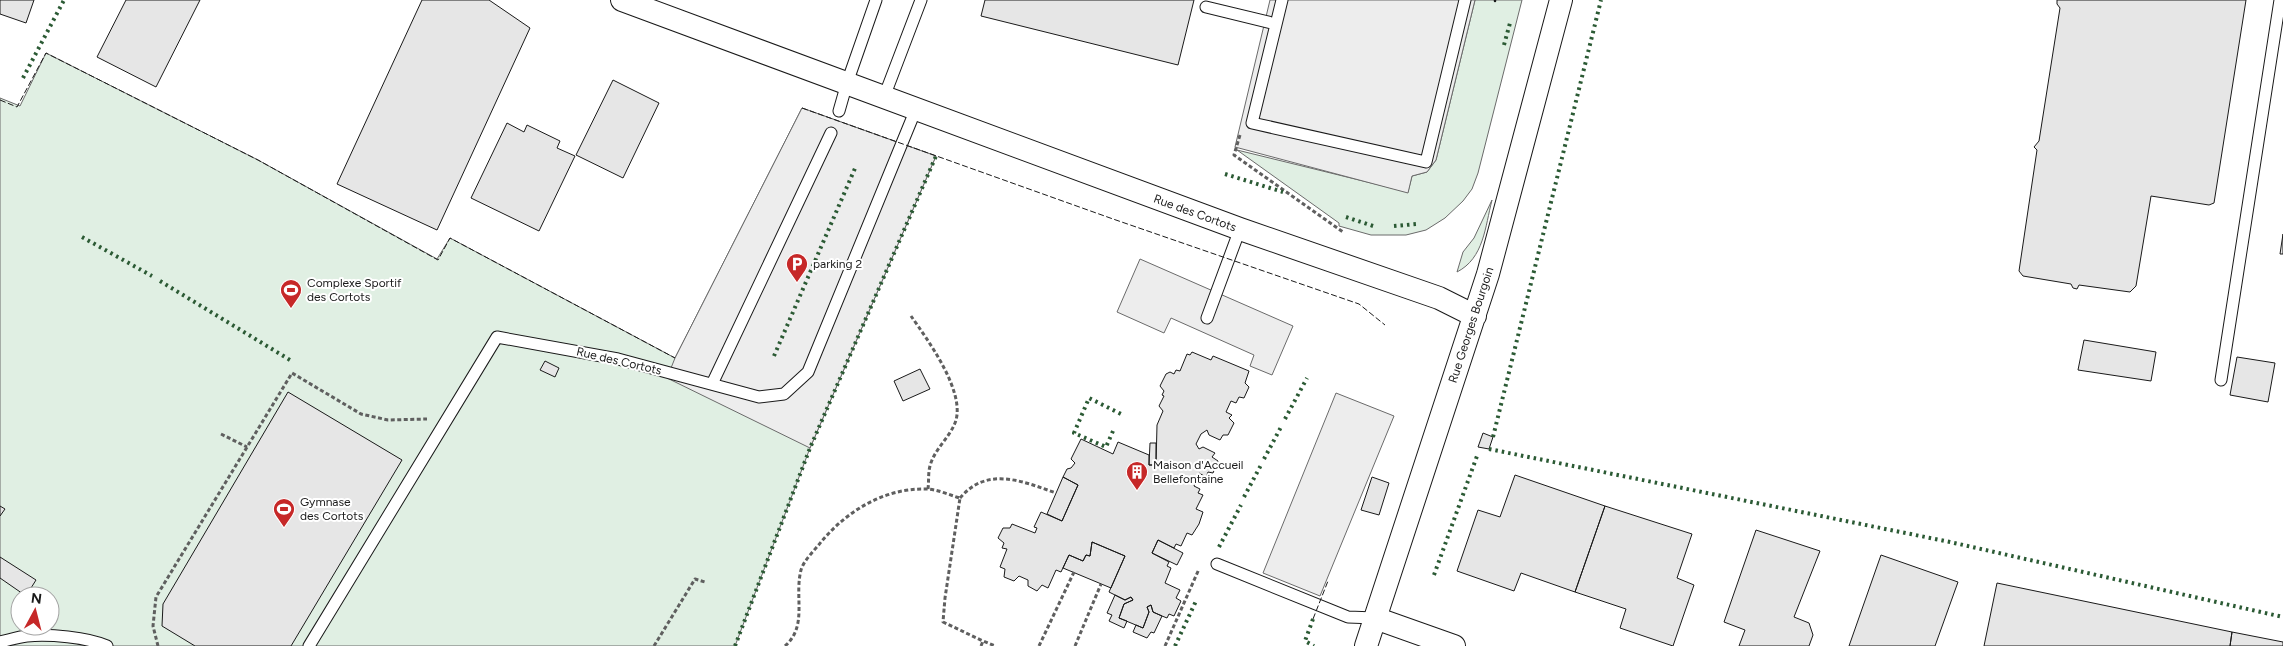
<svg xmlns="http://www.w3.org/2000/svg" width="2283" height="646" font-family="Figtree,sans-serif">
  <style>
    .green { fill: #e0efe3; stroke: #6a6a6a; fill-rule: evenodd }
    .parking { fill: #ededed; stroke: #6a6a6a }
    .building { fill: #e6e6e6; stroke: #1a1a1a }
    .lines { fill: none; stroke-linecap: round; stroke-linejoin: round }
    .service-casing { stroke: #1a1a1a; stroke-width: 13 }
    .minor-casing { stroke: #1a1a1a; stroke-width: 24 }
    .path { stroke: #5f5f5f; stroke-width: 3; stroke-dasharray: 4 2.5; stroke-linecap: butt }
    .service { stroke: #fff; stroke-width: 11 }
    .minor { stroke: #fff; stroke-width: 22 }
    .hedge { stroke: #2b5a34; stroke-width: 4; stroke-dasharray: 2.5 4; stroke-linecap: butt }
    .fence { stroke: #1a1a1a; stroke-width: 1; stroke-dasharray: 6 2.5; stroke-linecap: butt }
    .wall { stroke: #1a1a1a; stroke-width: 2.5 }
    .labels { text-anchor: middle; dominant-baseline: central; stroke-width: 4; stroke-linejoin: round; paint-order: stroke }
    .street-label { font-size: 12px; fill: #1a1a1a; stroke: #fff }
    .poi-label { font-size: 12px; fill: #1a1a1a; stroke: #fff; text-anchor: start }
  </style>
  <rect width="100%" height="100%" fill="#fff"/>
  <path class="green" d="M1475 0H1522L1478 173 1472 189 1463 201 1445 218 1426 230 1406 235H1371L1339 226V223L1237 150 1408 192 1412 176 1427 172 1436 160Z
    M46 53 258 160 437 259 450 238 675 358 802 108 936 156 810 448 735 646H0V98L20 106ZM20 596H50V626H20Z
    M1492 200C1485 227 1484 258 1457 272L1463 252 1474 238Z"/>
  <path class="parking" d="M1270 0H1475L1436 160 1427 172 1412 176 1408 193 1235 147Z
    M802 108 936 156 810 448 667 378 675 358Z
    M1140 259 1293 326 1272 375 1250 366 1254 355 1171 318 1164 333 1117 312Z
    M1336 393 1394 416 1320 596 1263 573Z"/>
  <path class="building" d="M0 0H34L26 23 0 14Z
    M126 0H200L156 87 97 57Z
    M422 0H489L530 28 437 230 337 184Z
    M985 0H1194L1178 65 981 16Z
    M2057 0H2246L2214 203 2209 205 2151 196 2136 286 2130 292 2079 285 2077 289 2073 288 2071 284 2023 276 2019 271 2037 150 2034 147 2039 141 2060 8 2057 4Z
    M613 80 659 103 623 178 576 155Z
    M507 123 524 132 527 125 560 141 557 148 575 156 539 231 471 198Z
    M2283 234V254H2280Z
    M2084 340 2156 352 2151 381 2078 370Z
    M1192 352 1211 360 1213 356 1249 371 1245 383 1249 387 1244 398 1239 397 1236 403 1231 401 1226 412 1232 415 1229 418 1234 423 1228 435H1223L1220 440 1209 435 1207 430 1201 434 1196 444 1199 449 1203 447 1215 453 1212 457 1218 461 1213 473 1208 472 1206 477 1199 473 1194 486 1200 489 1198 493 1203 495 1196 509 1203 512 1199 524 1192 535 1187 533 1181 546 1176 544 1174 548 1158 540 1152 553 1169 562 1167 566 1171 568 1165 583 1180 590 1176 598 1181 601 1174 616 1169 614 1167 618 1162 616 1153 612 1151 605 1147 607 1149 612 1143 628 1119 618 1124 604 1133 600 1131 597 1125 600 1109 592 1125 556 1092 542 1090 556 1086 555 1083 561 1069 555 1061 572 1056 570 1048 588 1042 585 1037 591 1028 586V580L1019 576 1014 581 1004 577 1005 569 1000 567 1007 549 1002 548 1004 543 998 538 1003 528H1010L1012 524 1035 533 1037 528 1034 527 1041 512 1062 521 1078 485 1063 477 1067 469 1071 468 1075 463 1071 459 1081 439 1113 454 1118 442 1149 455V465H1156L1157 425 1163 411 1159 406 1164 396 1162 395 1164 391 1160 386 1166 374 1170 372 1174 374 1176 370 1180 371 1187 354 1190 355Z
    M2237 357 2275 363 2268 402 2230 395Z
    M545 361 559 368 555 377 540 370Z
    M920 369 930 389 903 401 894 381Z
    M288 392 402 460 291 646H195L162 626 163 604Z
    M1483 433 1493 437 1489 449 1478 447Z
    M1150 443H1156V465H1149Z
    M1515 475 1605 506 1575 592 1521 573 1514 591 1457 571 1478 510 1500 517Z
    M1063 477 1078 485 1062 521 1047 514Z
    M1372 477 1389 483 1379 515 1361 510Z
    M0 506 5 509 0 516Z
    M1605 506 1692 534 1677 578 1694 585 1673 646 1620 628 1626 609 1575 592Z
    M1756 530 1820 551 1794 617 1809 623 1813 635 1809 646H1739L1745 630 1724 622Z
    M1158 540 1183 553 1177 565 1152 553Z
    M1092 542 1125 556 1111 588 1063 568 1069 555 1083 561 1086 555 1090 556Z
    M1881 555 1958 582 1935 646H1849Z
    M0 557 36 580 26 596 0 578Z
    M1997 583 2232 632 2230 646H1984Z
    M1115 595 1125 600 1131 597 1133 600 1124 604 1119 618 1127 621 1124 628 1109 621 1112 615 1107 613Z
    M1151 605 1153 612 1162 616 1154 633 1151 632 1147 638 1133 632 1136 625 1143 628 1149 612 1147 607Z
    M2232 632 2283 642V646H2230Z"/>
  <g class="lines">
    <g class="service-casing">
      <path id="service" d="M1282 0 1252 123 1426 162 1465 0
        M1206 7 1276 24
        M884 97 921 0
        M839 111 847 83 876 0
        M1207 318 1240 229
        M2221 380 2280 0
        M712 384 831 133
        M1217 564 1348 617 1375 618
        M0 642C9 640 18 637 27 636 49 634 87 637 107 646
        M309 646 497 337 618 359 759 397 784 394 808 372 916 109"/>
    </g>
    <g class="minor-casing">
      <path id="minor" d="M622 0 1240 229 1439 298 1475 316
        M1375 618 1454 646
        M1366 646 1488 274 1561 0"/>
    </g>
    <path class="path" d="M1240 135 1234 155 1343 232
      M911 316C927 339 967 393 955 423 949 438 934 450 930 466 928 473 929 481 928 489
      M221 434 247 447
      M960 498C987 466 1022 481 1056 493
      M158 646 153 626 156 597 292 373 361 414 388 420 427 419
      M654 646 695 579 705 582
      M785 646C808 626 794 597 801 570 804 560 814 551 821 542 847 511 884 488 926 489 937 489 949 495 960 498L945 598 943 622 983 641
      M981 646 983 641 995 646
      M1039 646 1074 572
      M1075 646 1101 584
      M1165 646 1199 569"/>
    <use href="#service" class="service"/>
    <use href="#minor" class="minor"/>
    <path class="hedge" d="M1504 45 1510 23
      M23 78 64 0
      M1225 174 1283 192
      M1346 217 1376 227
      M1394 226 1417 224
      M82 237 152 276
      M160 281 290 360
      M774 356 856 166
      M1285 419 1307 378
      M1113 431 1106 447 1074 433 1089 398 1121 414
      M1493 437 1601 0
      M1489 449 1950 542 2283 617
      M1264 459 1281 427
      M1244 497 1261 465
      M1219 547 1241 505
      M1434 575 1477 456
      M1313 619 1305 641 1314 646
      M735 646 810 448 936 156
      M1175 646 1196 601"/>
    <path class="fence" d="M0 100 17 107 46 53 258 160 438 260 450 238 675 358
      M802 108 1113 219 1359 304 1385 325
      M1313 619 1328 581"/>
    <path class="wall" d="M1495 1V0"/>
  </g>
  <defs>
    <g id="parking-pin" transform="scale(1.125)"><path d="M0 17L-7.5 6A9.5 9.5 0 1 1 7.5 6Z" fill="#c62828" stroke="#fff"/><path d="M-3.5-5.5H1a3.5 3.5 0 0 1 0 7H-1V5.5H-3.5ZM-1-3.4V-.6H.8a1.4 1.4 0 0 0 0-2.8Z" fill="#fff"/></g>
    <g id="stadium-pin" transform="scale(1.125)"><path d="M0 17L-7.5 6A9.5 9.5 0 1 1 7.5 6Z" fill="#c62828" stroke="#fff"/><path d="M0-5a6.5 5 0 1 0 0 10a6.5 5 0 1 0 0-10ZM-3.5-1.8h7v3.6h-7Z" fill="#fff"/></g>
    <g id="building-pin" transform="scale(1.125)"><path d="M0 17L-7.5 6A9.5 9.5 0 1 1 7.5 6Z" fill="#c62828" stroke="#fff"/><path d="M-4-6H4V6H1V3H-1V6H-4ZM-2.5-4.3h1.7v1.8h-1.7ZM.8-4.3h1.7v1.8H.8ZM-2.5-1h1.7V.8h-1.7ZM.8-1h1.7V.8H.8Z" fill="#fff"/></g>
  </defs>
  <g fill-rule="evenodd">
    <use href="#parking-pin" x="797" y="264"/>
    <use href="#stadium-pin" x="291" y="290"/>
    <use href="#building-pin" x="1137" y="472"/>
    <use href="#stadium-pin" x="284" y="509"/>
  </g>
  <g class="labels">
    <g class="street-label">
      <text transform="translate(1195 213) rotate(20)">Rue des Cortots</text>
      <text transform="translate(1471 325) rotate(-72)">Rue Georges Bourgoin</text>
      <text transform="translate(619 361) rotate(13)">Rue des Cortots</text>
    </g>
    <g class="poi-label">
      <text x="813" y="264">parking 2</text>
      <text x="307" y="283">Complexe Sportif<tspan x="307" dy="14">des Cortots</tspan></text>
      <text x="1153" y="465">Maison d'Accueil<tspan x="1153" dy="14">Bellefontaine</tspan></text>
      <text x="300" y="502">Gymnase<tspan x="300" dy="14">des Cortots</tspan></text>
    </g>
  </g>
  <g transform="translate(35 611) rotate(7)"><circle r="24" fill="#ffffff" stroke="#a3a3a3"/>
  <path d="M0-4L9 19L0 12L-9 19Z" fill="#c62828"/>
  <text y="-8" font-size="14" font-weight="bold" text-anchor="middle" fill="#1a1a1a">N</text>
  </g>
</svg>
